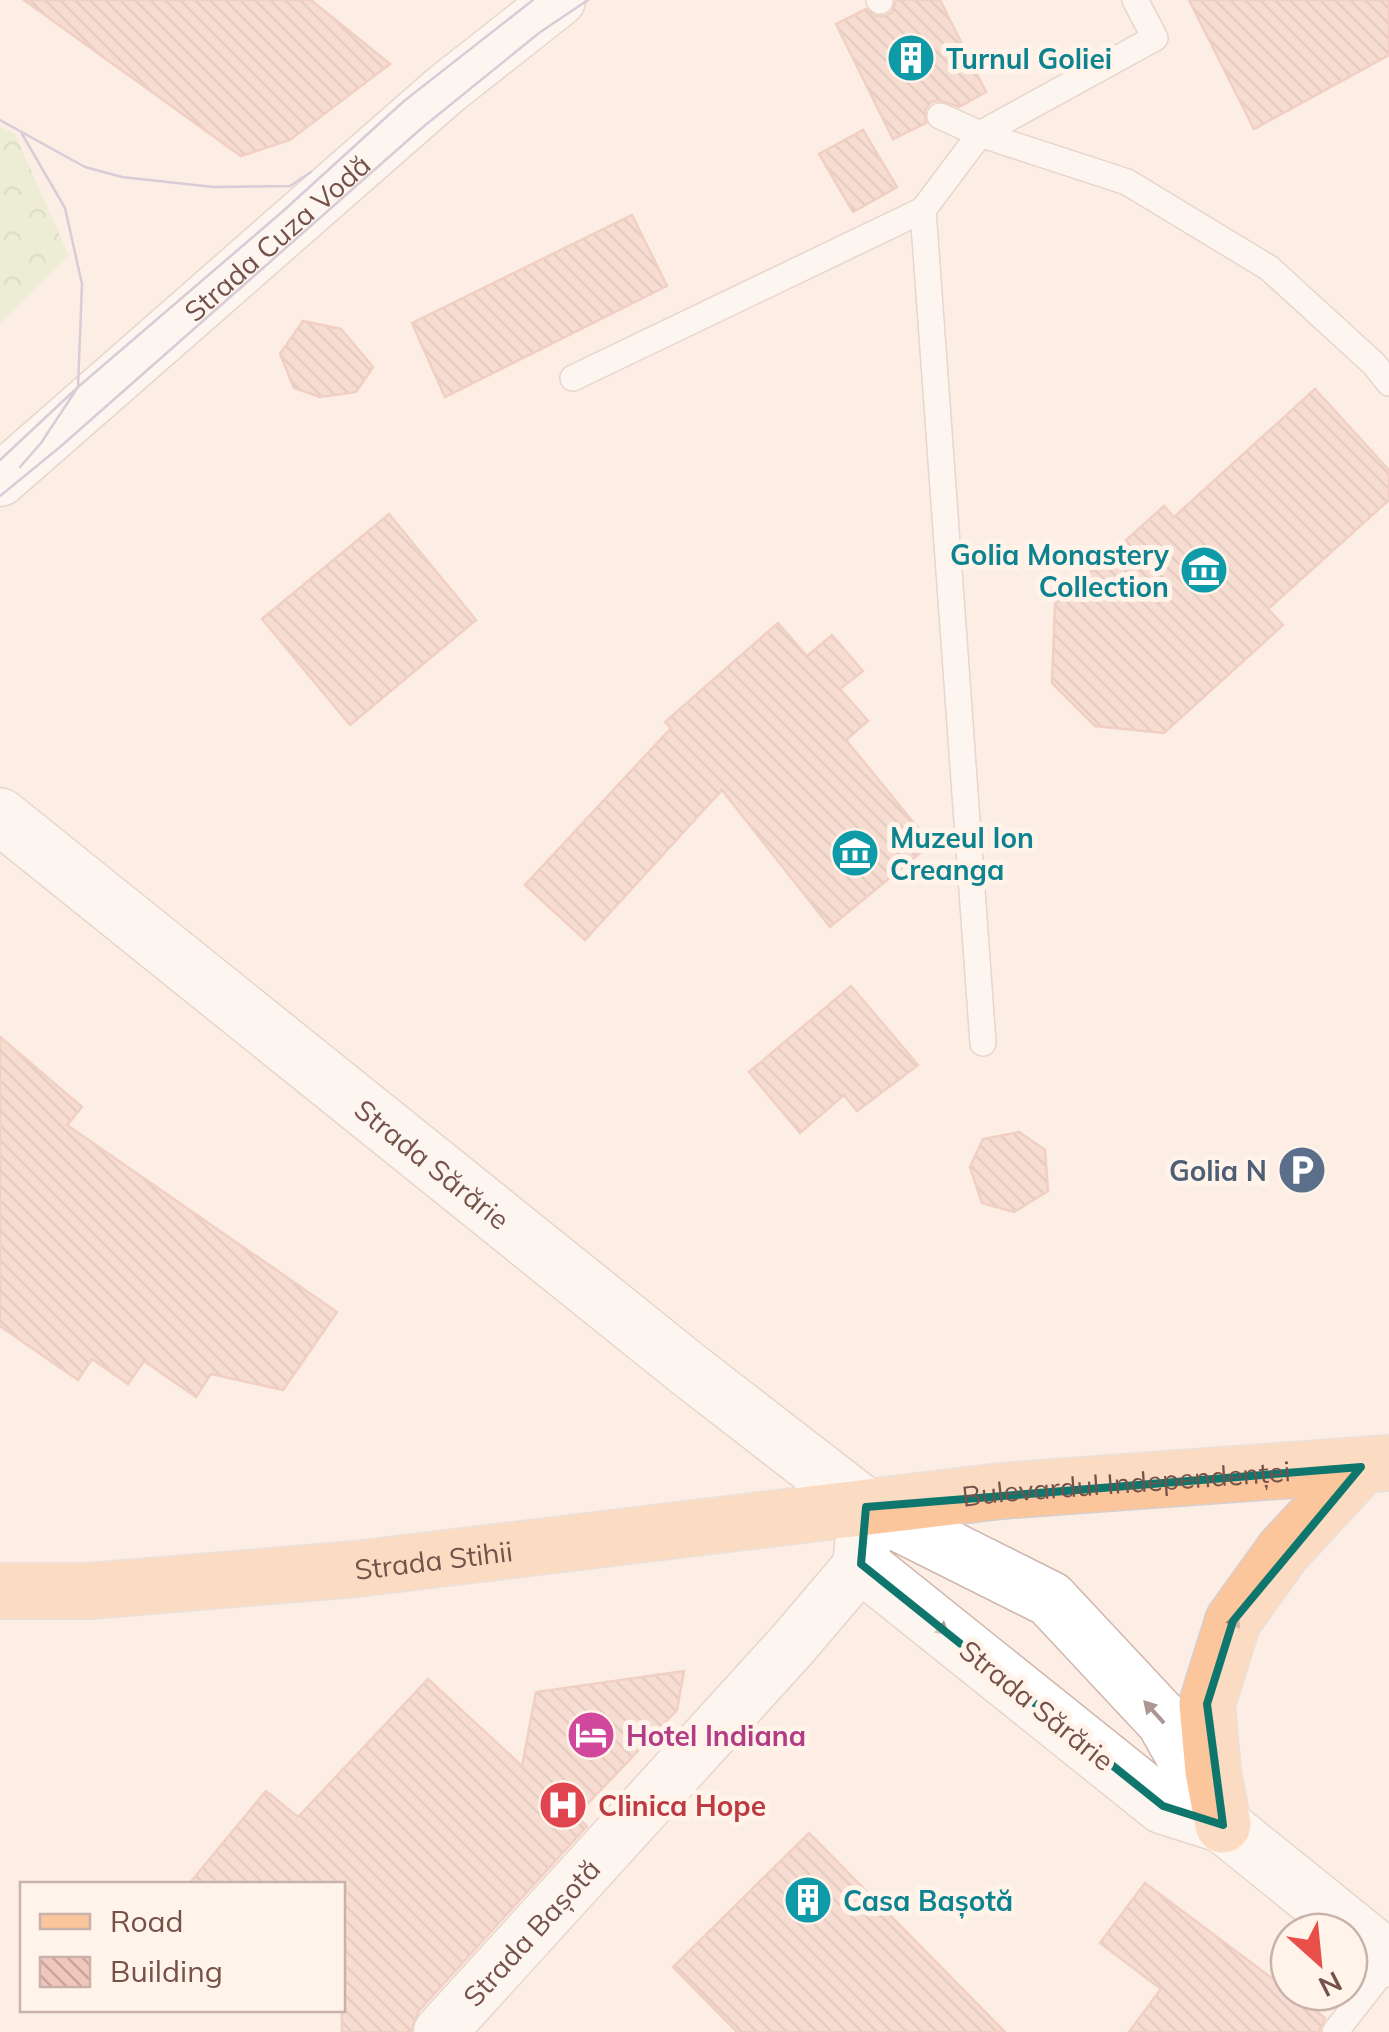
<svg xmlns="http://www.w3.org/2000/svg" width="1389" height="2032" font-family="Mulish,sans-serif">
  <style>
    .park { fill: url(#park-crowns) }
    .building { fill: url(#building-back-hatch); stroke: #e4aa9b; stroke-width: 2.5 }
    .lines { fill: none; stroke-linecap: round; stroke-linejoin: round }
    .service-casing { stroke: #d0b6ad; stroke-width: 28 }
    .minor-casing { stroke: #d0b6ad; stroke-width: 55 }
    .tertiary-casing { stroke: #d0b6ad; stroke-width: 58 }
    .secondary-casing { stroke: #d3b5aa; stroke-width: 58 }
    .primary-casing { stroke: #d8cecc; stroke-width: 58 }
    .service { stroke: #fff; stroke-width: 25 }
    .minor { stroke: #fff; stroke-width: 52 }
    .tertiary { stroke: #fff; stroke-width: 55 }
    .secondary { stroke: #fff; stroke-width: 55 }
    .primary { stroke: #fbc69c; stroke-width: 55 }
    .tram { stroke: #afa2c6; stroke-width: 2.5 }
    .oneway { fill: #ac9792 }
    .oneway2 { fill: #9d7462 }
    .marked { fill: none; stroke: #0f766e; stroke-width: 8; stroke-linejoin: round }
    .labels { text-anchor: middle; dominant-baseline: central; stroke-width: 10; stroke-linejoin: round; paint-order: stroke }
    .culture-label { font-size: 28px; font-weight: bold; fill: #0d838f; stroke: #fff3ea; text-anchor: start }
    .street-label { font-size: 28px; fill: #755149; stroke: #fff3ea }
    .service-label { font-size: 28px; font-weight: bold; fill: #4e5e75; stroke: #fff3ea; text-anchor: end }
    .hotel-label { font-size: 28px; font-weight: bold; fill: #b23c85; stroke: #fff3ea; text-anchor: start }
    .health-label { font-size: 28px; font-weight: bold; fill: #be3a42; stroke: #fff3ea; text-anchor: start }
  </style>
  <defs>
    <pattern id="park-crowns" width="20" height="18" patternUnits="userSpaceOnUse" patternTransform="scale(2.5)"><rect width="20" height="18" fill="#d9eac2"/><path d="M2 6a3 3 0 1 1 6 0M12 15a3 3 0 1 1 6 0" fill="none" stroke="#becaa8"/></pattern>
    <pattern id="building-back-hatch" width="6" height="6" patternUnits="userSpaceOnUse" patternTransform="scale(2.5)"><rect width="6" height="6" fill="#f2c7bb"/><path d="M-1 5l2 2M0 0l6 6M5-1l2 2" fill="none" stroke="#c9a49a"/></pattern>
  </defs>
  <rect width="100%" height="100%" fill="#fceee4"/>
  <path class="park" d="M0 126 15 134 69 256 0 323Z"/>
  <path class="building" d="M24 0H311L390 64 290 140 241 156Z
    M896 0H940L986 92 959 107 939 100 931 102 925 110 926 123 893 139 836 24 866 9 875 16H885L892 12Z
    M1189 0H1389V55L1254 129Z
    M863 130 897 187 853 212 819 154Z
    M632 215 667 286 445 397 412 323Z
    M303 321 341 329 373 367 356 392 320 397 294 388 280 354Z
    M1315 389 1389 470V500L1268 609 1283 625 1164 733 1095 726 1052 683 1055 604 1164 506 1174 517Z
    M389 514 476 620 350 725 262 619Z
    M778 623 807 656 832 635 863 671 840 689 868 721 846 740 931 844 830 927 722 790 585 940 525 885 671 728 665 722Z
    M851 986 918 1065 857 1111 844 1095 800 1133 749 1072Z
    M0 1037 82 1107 67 1125 337 1312 283 1390 211 1374 196 1397 144 1361 128 1384 92 1359 78 1380 0 1326Z
    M1019 1132 1045 1150 1048 1191 1014 1212 982 1203 970 1167 983 1139Z
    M684 1671 677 1710 576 1816 587 1826 418 2012 411 2032H342V1884H189L266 1791 298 1817 428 1679 522 1766 536 1692Z
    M809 1833 1005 2032H737L673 1967Z
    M1145 1883 1325 2018 1319 2032H1129L1161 1989 1100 1943Z"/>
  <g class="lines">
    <g class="service-casing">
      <path id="service" d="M879 0 880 1
        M940 116 980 134 1127 182 1269 268 1374 364 1389 383
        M573 378 923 210
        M983 1043 923 210 980 134 1155 38 1135 0
        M1335 2032 1389 1963"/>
    </g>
    <g class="minor-casing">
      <g id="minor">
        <path id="s1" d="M0 480 445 90 559 0"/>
        <path id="s2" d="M440 2032 793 1644 861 1564"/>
      </g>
    </g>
    <g class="tertiary-casing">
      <path id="tertiary" d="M1223 1825 1163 1806 861 1564 866 1507 1050 1599 1164 1721 1223 1825 1389 1959"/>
    </g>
    <g class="secondary-casing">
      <g id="secondary">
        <path id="s3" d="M0 816 689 1370 866 1507"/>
      </g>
    </g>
    <g class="primary-casing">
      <g id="primary">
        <path id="s4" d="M0 1591H89L356 1569 1001 1491 1389 1463"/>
        <path d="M1223 1825 1213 1771 1207 1704 1233 1621 1284 1550 1361 1467"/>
      </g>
    </g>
    <use href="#service" class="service"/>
    <use href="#minor" class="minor"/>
    <use href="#tertiary" class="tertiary"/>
    <use href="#secondary" class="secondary"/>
    <use href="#primary" class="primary"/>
    <path class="tram" d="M0 120 85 167 122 177 213 187 290 186 311 172
      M0 460 78 387 282 212 404 101 533 0
      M20 467 41 443 78 387 82 284 65 208 22 134
      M0 496 60 447 423 127 539 33 588 0"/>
  </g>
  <defs><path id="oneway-solid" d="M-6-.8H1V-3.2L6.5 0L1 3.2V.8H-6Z" transform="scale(2.5)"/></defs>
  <g class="oneway">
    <use href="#oneway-solid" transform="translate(937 1625) rotate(39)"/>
    <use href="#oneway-solid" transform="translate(1154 1712) rotate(-132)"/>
  </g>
  <use class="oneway2" href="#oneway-solid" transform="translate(1232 1628) rotate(-67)"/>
  <path d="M0 0H1389V2032H0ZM1361 1467 1233 1621 1207 1704 1223 1825 1163 1806 861 1564 866 1507Z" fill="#fceee4" fill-opacity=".55" fill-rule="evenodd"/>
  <path class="marked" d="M1361 1467 1233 1621 1207 1704 1223 1825 1163 1806 861 1564 866 1507Z"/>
  <defs>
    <g id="building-disc" transform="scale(2.5)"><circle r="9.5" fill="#0f9aa8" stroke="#fff3ea"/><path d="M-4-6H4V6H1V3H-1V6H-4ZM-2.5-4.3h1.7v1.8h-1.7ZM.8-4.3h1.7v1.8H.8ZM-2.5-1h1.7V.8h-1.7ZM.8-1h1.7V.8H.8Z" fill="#fff"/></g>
    <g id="museum-disc" transform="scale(2.5)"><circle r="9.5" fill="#0f9aa8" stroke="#fff3ea"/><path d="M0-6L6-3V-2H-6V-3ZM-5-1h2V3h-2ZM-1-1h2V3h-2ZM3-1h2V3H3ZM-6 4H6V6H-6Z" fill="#fff"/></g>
    <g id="parking-disc" transform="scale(2.5)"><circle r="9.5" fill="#5c6f8a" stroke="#fff3ea"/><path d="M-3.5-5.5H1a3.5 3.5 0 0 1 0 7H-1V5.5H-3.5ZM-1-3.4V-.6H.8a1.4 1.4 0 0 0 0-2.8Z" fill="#fff"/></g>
    <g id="hotel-disc" transform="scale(2.5)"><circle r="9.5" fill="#d1479c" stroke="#fff3ea"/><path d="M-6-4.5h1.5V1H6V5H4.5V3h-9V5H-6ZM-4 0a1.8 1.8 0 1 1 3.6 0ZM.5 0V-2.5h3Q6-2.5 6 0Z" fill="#fff"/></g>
    <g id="hospital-disc" transform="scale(2.5)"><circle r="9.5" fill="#e0444e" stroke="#fff3ea"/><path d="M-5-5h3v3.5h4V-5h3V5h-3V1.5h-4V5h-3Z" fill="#fff"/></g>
  </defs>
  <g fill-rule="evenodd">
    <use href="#building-disc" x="911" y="58"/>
    <use href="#museum-disc" x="1204" y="570"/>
    <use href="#museum-disc" x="855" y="853"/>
    <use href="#parking-disc" x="1302" y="1170"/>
    <use href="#hotel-disc" x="591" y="1735"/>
    <use href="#hospital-disc" x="563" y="1805"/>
    <use href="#building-disc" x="808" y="1900"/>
  </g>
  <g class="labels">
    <g class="culture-label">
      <text x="946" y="58">Turnul Goliei</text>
      <text x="1169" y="554" text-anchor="end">Golia Monastery<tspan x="1169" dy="32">Collection</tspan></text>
      <text x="890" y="837">Muzeul Ion<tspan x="890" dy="32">Creanga</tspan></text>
      <text x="843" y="1900">Casa Bașotă</text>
    </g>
    <g class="street-label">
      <text stroke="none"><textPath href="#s1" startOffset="368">Strada Cuza Vodă</textPath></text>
      <text stroke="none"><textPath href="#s3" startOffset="555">Strada Sărărie</textPath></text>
      <text stroke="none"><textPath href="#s4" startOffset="1132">Bulevardul Independenței</textPath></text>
      <text stroke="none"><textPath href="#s4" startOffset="435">Strada Stihii</textPath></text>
      <text transform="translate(1037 1705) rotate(39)">Strada Sărărie</text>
      <text stroke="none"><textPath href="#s2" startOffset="135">Strada Bașotă</textPath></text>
    </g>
    <g class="service-label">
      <text x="1267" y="1170">Golia N</text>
    </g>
    <g class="hotel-label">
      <text x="626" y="1735">Hotel Indiana</text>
    </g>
    <g class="health-label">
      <text x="598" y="1805">Clinica Hope</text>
    </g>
  </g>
  <rect x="20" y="1882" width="325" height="130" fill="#fff3ea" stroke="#c8b2aa" stroke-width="2.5"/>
  <rect x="40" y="1914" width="50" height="15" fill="#fbc69c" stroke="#c8b2aa" stroke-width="2.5"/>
  <text x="110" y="1932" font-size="30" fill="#755149">Road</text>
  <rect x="40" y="1957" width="50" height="30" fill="url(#building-back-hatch)" stroke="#c8b2aa" stroke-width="2.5"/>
  <text x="110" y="1982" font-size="30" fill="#755149">Building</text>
  <g transform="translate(1319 1962) rotate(153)"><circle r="48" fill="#fff3ea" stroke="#c8b2aa" stroke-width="2.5"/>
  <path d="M0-8L18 38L0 25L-18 38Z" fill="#e74f48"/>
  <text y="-15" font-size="28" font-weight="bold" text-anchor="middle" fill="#755149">N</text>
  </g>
</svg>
